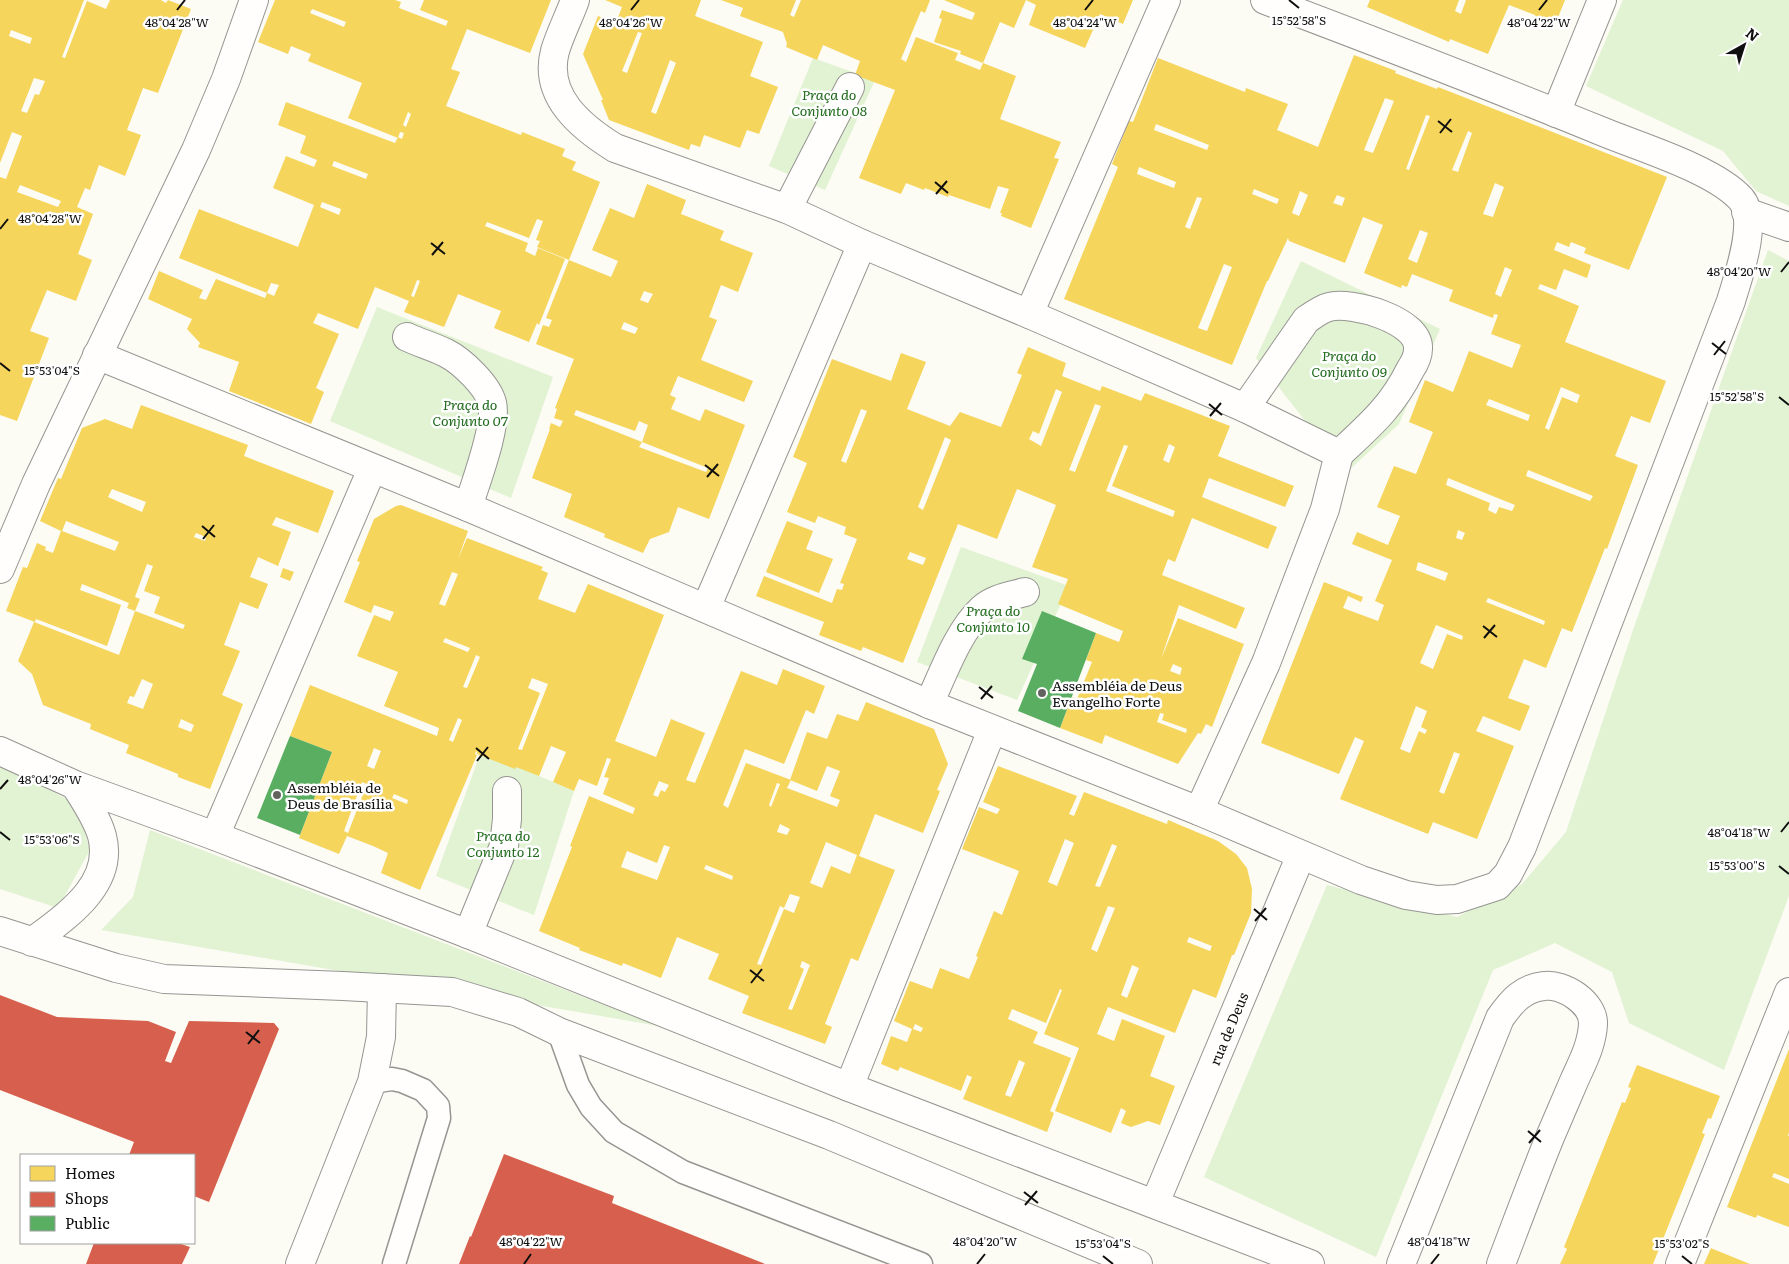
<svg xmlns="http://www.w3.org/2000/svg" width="1789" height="1264" font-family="Literata,serif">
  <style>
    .green { fill: #e1f3d3 }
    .homes { fill: #f6d55c; fill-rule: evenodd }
    .shops { fill: #d6604d }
    .public { fill: #5aae61 }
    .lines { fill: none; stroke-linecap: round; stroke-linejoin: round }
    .service-casing { stroke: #969592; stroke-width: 25 }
    .minor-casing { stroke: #969592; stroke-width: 30 }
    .tertiary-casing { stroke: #969592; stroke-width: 30 }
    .service { stroke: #fffefd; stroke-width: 22 }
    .minor { stroke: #fffefd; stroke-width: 28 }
    .tertiary { stroke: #fffefd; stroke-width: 28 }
    .ticks { fill: none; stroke: #0f0f0f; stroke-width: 2 }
    .poi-dot { fill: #62625f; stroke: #fff; stroke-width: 2 }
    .labels { text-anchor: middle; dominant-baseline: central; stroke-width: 5; stroke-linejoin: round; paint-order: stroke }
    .park-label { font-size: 14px; font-style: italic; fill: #206a1c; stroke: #fff }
    .poi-label { font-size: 14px; fill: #0f0f0f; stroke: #fff; text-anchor: start }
    .street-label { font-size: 14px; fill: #0f0f0f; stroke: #fff }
    .ticks-label { font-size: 12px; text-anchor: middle; fill: #0f0f0f; stroke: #fff; stroke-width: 5; stroke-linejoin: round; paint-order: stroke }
  </style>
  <rect width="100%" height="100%" fill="#fcfbf4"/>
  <path class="green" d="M1623 0H1789V206L1756 191 1723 151 1586 86Z
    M813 58 875 80 825 190 769 166Z
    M1768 250 1789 261V896L1724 1070 1629 1023 1612 972 1555 943 1493 970 1376 1257 1204 1177 1327 885 1457 917 1522 884 1566 832 1634 627Z
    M1301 261 1440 329 1399 424 1346 473 1256 358Z
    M377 307 553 377 511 498 330 421Z
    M961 547 1069 586 1017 700 917 662Z
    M481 751 574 791 534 915 436 876Z
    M0 767 9 768 76 804 90 850 58 908 0 889Z
    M150 830 659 1026 101 930 133 897Z"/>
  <path class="homes" d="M0 0H84L62 57 65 58 87 1 106 9 110 0H161L166 3 168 0 191 9 158 93 143 88 127 130 141 135 125 176 99 165 90 190 85 188 77 207 93 214 78 254 92 260 76 301 47 290 30 331 49 338 17 421 0 415V177L6 179 22 136 12 132 0 163ZM11 30 32 38 30 44 9 36ZM34 78 45 81 39 95 35 94 27 113 21 111ZM20 185 61 201 58 207 17 192Z
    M275 0H395L401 2 399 8 446 26 448 21 420 10 424 0H551L530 53 467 29 451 69 460 72 446 106 521 135 522 132 565 149 562 156 576 162 572 170 600 182 569 260 537 247 540 241 536 240 543 221 537 219 529 238 487 222 485 226 528 243 525 251 535 256 538 248 565 259 539 325 537 323 529 342 494 328 501 311 458 294 444 327 404 312 409 301 375 287 358 329 318 313 313 323 339 334 316 388 324 392 311 424 229 391 239 362 198 347 200 343 187 329 192 319 148 299 159 271 203 290 199 298 206 300 216 279 265 298 267 293 179 258 199 209 298 247 314 205 273 188 286 156 314 167 317 160 300 153 306 136 278 125 286 102 395 143 398 137 402 139 404 133 400 132 398 138 348 118 362 83 308 61 311 54 291 46 288 54 258 42ZM312 9 346 22 344 27 310 13ZM408 112 411 114 406 127 403 125ZM334 161 368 174 366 179 332 166ZM322 202 341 209 339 215 320 207ZM417 280 420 281 414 297 411 296ZM271 283 279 285 274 296 267 293Z
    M605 0H701L695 16 763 42 750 76 778 87 759 134 747 130 740 148 704 135 700 147 691 144 689 150 609 120 601 100H603L583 54 598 16 616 23 622 7ZM638 32 642 33 627 73 622 71ZM670 60 676 63 656 114 651 112Z
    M721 0H796L790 15 794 17 801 0H930L925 13 921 11 901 59 906 62 916 37 958 53 955 60 980 70 983 63 1016 76 1000 119 1061 142 1054 158 1059 159 1031 228 1001 216 1002 213H1000L1009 189 998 186 990 209 949 195 948 197 925 188 924 190 906 183 901 194 859 178 895 90 855 75 860 61 823 45 817 60 786 47 787 44 783 32 740 16 743 8Z
    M944 0H1133L1123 24 1100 14 1085 48 1029 25 1036 5 1026 0 1014 28 1000 22 983 63 960 54 961 51 934 42 942 19 939 18 942 10 972 20 975 13Z
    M1370 0H1459L1455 11 1461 14 1466 0H1565L1557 20 1541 28 1535 15 1509 5 1488 54 1450 39 1449 42 1367 7Z
    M1354 55 1396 71 1395 73 1437 89 1438 87 1667 177 1629 270 1584 253 1586 248 1571 242 1569 247 1557 242 1554 250 1591 265 1587 278 1564 269 1556 290 1540 284 1538 289 1579 306 1565 342 1666 381 1650 423 1631 416 1615 456 1638 465 1607 549 1605 548 1572 632 1562 628 1546 668 1524 659 1508 698 1530 706 1520 731 1483 716 1476 731 1514 746 1477 839 1433 822 1428 834 1340 799 1364 741 1355 737 1339 774 1261 743 1324 582 1363 597 1361 602 1348 596 1343 608 1378 621 1384 605 1375 601 1392 560 1352 544 1357 532 1388 545 1400 516 1377 507 1394 466 1416 474 1433 432 1409 422 1425 380 1453 392 1469 351 1512 368 1521 345 1491 334 1498 315 1494 314 1493 318 1449 301 1453 290 1412 274 1407 287 1402 285 1401 288 1364 273 1383 225 1363 217 1345 263 1289 241 1288 238 1268 281H1267L1232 365 1064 299 1118 167 1112 164 1129 121 1133 122 1158 58 1245 92 1246 88 1288 104 1277 130 1318 147ZM1385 98 1394 101 1373 153 1364 150ZM1426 115 1430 116 1409 170 1406 169ZM1156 124 1209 145 1207 150 1154 130ZM1468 131 1472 133 1458 172 1452 170ZM1139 167 1176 182 1174 188 1137 174ZM1495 183 1504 187 1493 217 1483 214ZM1254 189 1279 199 1277 204 1252 194ZM1300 191 1308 195 1299 216 1292 213ZM1337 195 1345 198 1342 206 1333 203ZM1197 197 1202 198 1190 229 1185 227ZM1420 230 1428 233 1417 263 1408 259ZM1224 264 1232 267 1207 331 1198 328ZM1505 267 1512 270 1501 297 1495 294ZM1561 387 1580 395 1577 403 1562 397 1549 430 1545 428ZM1489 399 1530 415 1528 421 1486 405ZM1528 470 1593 496 1590 501 1526 476ZM1448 478 1515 505 1512 511 1499 507 1496 514 1488 510 1490 503 1446 485ZM1458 530 1465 533 1462 540 1456 538ZM1418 562 1448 573 1445 581 1416 570ZM1488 598 1545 621 1544 625 1486 602ZM1436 625 1463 636 1462 640 1447 634 1433 669 1420 663ZM1416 706 1427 711 1421 727 1427 730 1425 734 1419 731 1410 753 1400 749ZM1454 752 1460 754 1444 794 1439 792Z
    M647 184 686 200 681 214 724 231 720 240 753 253 738 292 721 285 709 317 717 320 701 360 753 381 744 402 678 376 670 395 676 398 671 409 700 421 705 409 745 425 709 519 678 507 669 532 650 539 643 553 604 537 605 534 564 517 572 494 532 478 550 429H549L551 423 560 427 563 421 554 418 557 409 555 408 574 359 536 344 543 325 549 327 552 320 546 318 569 260 611 277 618 261 592 250 610 208 634 218ZM644 291 653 294 648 303 640 300ZM624 322 638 328 635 334 621 329ZM576 410 635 431 639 421 648 425 642 442 708 468 706 472 639 447 642 442 574 415Z
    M1028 347 1066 363 1062 376 1100 391 1102 386 1141 401 1145 393 1230 426 1218 456 1294 486 1285 507 1209 478 1202 497 1277 527 1268 549 1192 518 1175 562 1168 559 1162 575 1245 608 1236 629 1179 605 1161 659 1178 618 1244 644 1212 727 1206 724 1201 734 1198 733 1178 764 1105 735 1102 744 1060 728 1072 697 1077 699 1092 662 1086 660 1096 633 1119 642 1123 631 1058 604 1068 579 1032 567 1056 505 1017 489 997 539 958 524 903 663 863 647 861 651 819 635 824 622 756 596 764 576 832 603 837 589 842 590 844 584 840 583 857 539 844 534 846 527 818 516 815 523 787 512 807 463 793 457 832 359 891 381 901 353 926 362 907 409 950 426 960 412 1001 427 1022 375 1017 373ZM1056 389 1062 392 1041 446 1029 439 1033 431 1039 434ZM1095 404 1101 406 1075 472 1069 470ZM861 409 867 411 846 463 841 461ZM945 437 951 440 923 510 918 507ZM1169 444 1175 447 1169 463 1163 460ZM1124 445 1128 446 1112 486 1175 511 1173 517 1106 491ZM910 552 926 558 923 565 907 559ZM1173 664 1182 668 1180 675 1170 671ZM1160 713 1164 714 1162 720 1187 729 1186 733 1157 722Z
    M141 405 248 445 244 456 334 491 318 533 276 517 272 525 291 532 278 566 258 557 250 577 268 584 258 609 240 602 224 645 240 651 222 695 243 704 210 789 178 777V774L126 753 129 745 90 729 91 724 43 705 32 674 18 661 34 622 119 655 135 611 183 629 185 625 154 613 160 597 144 591 153 566 147 564 135 597 140 599 135 611 127 608 129 603 82 584 80 590 121 605 107 646 36 619 35 622 6 611 23 567 27 568 37 543 46 547 45 550 53 553 61 531 40 521 58 478 61 479 82 428 105 419 132 429ZM112 489 146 502 142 512 108 497ZM66 521 119 542 115 551 62 531ZM196 533 206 537 205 541 194 537ZM142 679 153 684 143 709 127 703 130 696 134 697ZM181 719 194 725 191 732 178 727Z
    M401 505 468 531 458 559 467 538 543 567 541 570 548 573 538 599 575 613 588 584 664 615 615 741 656 757 671 719 705 733 686 780 695 783 741 671 777 685 783 669 825 686 814 714 806 710 784 764 745 749 723 805 728 808 746 763 791 780 787 788 837 807 840 800 830 796 840 771 827 766 817 791 790 780 807 732 827 739 837 714 858 721 866 702 934 729 948 764 937 790 940 791 923 833 875 814 859 856 895 870 858 961 851 958 825 1024 832 1027 825 1044 742 1013 749 996 708 979 719 954 677 937 661 978 623 963 622 966 579 950 580 948 539 931 572 847 570 846 589 796 633 814 635 808 603 794 609 778 604 777 611 759 607 758 597 786 579 779 574 791 553 782 566 752 551 746 539 776 516 767 515 769 477 754V752L476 751 475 754 477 755 420 890 381 873 388 853 373 846 347 836 339 854 299 838 332 752 290 736 310 685 437 736 439 728 384 706 398 672 357 656 374 615 390 621 394 612 374 605 371 613 344 602 360 562 357 561 374 519 396 506ZM452 572 458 574 445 606 439 604ZM445 638 470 648 468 652 443 642ZM476 655 480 657 467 688 463 687ZM532 678 548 684 522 750 518 749 540 693 528 688ZM458 718 462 720 453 742 449 740ZM374 748 381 751 374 769 367 766ZM659 781 669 785 665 792 661 790 658 797 653 795ZM362 782 367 784 348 833 344 831ZM777 783 780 784 771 807 769 805ZM394 794 408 800 407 804 392 798ZM780 824 790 829 787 835 777 832ZM826 842 857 855 850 874 831 866 822 888 810 883ZM664 845 670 847 657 880 621 867 627 851 657 863ZM706 865 733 876 732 880 704 869ZM790 894 800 897 794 913 784 909 761 965 757 964 780 906 784 908ZM802 961 810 965 792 1010 788 1009 804 969 800 967Z
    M787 521 813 531 806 549 833 559 819 593 766 572Z
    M283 568 294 572 290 581 280 577Z
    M998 766 1077 796 1069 814 1074 816 1084 792 1167 824 1168 820 1218 841 1236 854 1247 868 1252 889 1251 913 1234 955H1232L1216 998 1193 989 1175 1033 1108 1007 1097 1034 1114 1041 1122 1019 1165 1036 1150 1076 1175 1086 1160 1125 1148 1121 1131 1127 1121 1123 1126 1111 1121 1108 1111 1133 1055 1111 1079 1048 1044 1034 1062 990 1060 989 1046 1023 1012 1009 1008 1019 1038 1032 1033 1043 1071 1058 1050 1111 1054 1113 1047 1132 963 1099 972 1077 967 1075 961 1091 900 1067 898 1071 881 1064 891 1036 907 1042 912 1029 894 1021 910 981 932 989 940 968 969 979 978 957 976 956 994 911 1002 915 1019 871 962 849 979 807 997 814 1000 809 983 802ZM1065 839 1074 843 1057 886 1048 882ZM1112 844 1117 846 1100 887 1095 886ZM1108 906 1115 908 1097 952 1091 949ZM1189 937 1212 946 1210 951 1187 942ZM1132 965 1139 968 1127 998 1121 995ZM915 1024 923 1028 921 1032 913 1029ZM1019 1060 1025 1063 1011 1097 1005 1095Z
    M1789 1049V1132L1788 1136H1789V1179L1774 1173 1772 1177 1789 1184V1227L1757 1215 1756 1218 1727 1207Z
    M1637 1065 1720 1096 1711 1119 1708 1118 1702 1133 1705 1134 1653 1264H1560L1567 1249 1564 1247 1622 1102 1625 1103 1631 1088 1628 1087Z
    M1711 1248 1713 1249 1750 1264H1704Z"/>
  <path class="shops" d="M0 995 57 1017 148 1021 176 1032 165 1061 171 1063 189 1021 274 1023 279 1029 209 1202 194 1196V1155H129L134 1142 0 1090Z
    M504 1154 614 1196 612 1203 765 1264H459L470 1236 471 1237Z
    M94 1243H178L190 1247 182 1264H86Z"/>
  <path class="public" d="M1042 611 1096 633 1060 728 1018 711 1037 664 1022 659Z
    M290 736 332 752 300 835 257 818Z"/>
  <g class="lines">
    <g class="service-casing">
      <path id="service" d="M559 1032 578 1085 591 1107 614 1132 683 1172 921 1264
        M372 1082 392 1079 402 1081 423 1090 438 1106 439 1118 394 1264"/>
    </g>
    <g class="minor-casing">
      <g id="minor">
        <path d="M575 0C569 17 560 34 555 51 543 96 581 127 615 148L787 209 862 244 1029 314 1245 408 1339 454 1325 509 1266 663 1199 811"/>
        <path d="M1556 113 1602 0"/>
        <path d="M787 209 850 87"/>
        <path d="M1746 212 1789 227"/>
        <path d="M1029 314 1166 0"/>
        <path d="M407 337C420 343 434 347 446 353 462 361 488 386 492 403 498 425 475 484 468 507"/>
        <path d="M97 355 468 507 929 704 1199 811 1361 880 1406 895 1437 900 1457 899 1497 886 1508 874 1522 847 1731 301C1738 277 1759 220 1741 199 1715 170 1643 148 1606 133 1493 87 1379 43 1265 0"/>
        <path d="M1245 408 1306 320C1313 315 1321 309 1329 307 1351 301 1420 320 1418 349 1418 356 1414 364 1410 370 1392 407 1368 427 1339 454"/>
        <path d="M706 608 862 244"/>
        <path d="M929 704C943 674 958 631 982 609 994 598 1011 596 1025 592"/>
        <path d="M215 836 372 469"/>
        <path d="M468 934 504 846 507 819V791"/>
        <path d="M849 1087 992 730"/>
        <path id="s1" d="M1155 1203 1301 855"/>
        <path d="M300 1264 372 1082 381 1037 382 988"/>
        <path d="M1401 1264 1500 1018C1512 1001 1523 988 1544 986 1563 983 1594 1003 1593 1024 1592 1045 1582 1063 1574 1081 1566 1100 1558 1118 1550 1137 1533 1179 1517 1222 1501 1264"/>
        <path d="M1680 1264 1789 992"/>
      </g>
    </g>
    <g class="tertiary-casing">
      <path id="tertiary" d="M0 569 36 484 196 150 226 79 254 0
        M0 751 75 785 215 836 468 934 849 1087 1310 1264
        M0 931 116 968 164 979 343 986 452 992 518 1012 559 1032 829 1135 1138 1264
        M32 942C65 917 115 885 102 836 97 818 85 801 75 785"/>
    </g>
    <use href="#service" class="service"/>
    <use href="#minor" class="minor"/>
    <use href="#tertiary" class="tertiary"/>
  </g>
  <path class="ticks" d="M1289 0 1299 8M177 10 185 0M631 10 639 0M1085 10 1093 0M1539 10 1547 0M1438 121 1452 132M1440 133 1451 119M935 182 948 193M936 194 947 181M0 229 8 219M431 243 445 254M432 255 443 242M1781 272 1789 262M1712 343 1726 354M1714 355 1725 341M0 363 10 371M1779 397 1789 405M1209 404 1222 415M1210 416 1221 403M705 465 719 476M707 477 718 464M202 526 215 537M203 539 214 525M1483 626 1497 637M1484 638 1495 625M979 687 993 698M981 699 992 686M476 748 489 759M477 761 488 747M0 789 8 780M0 832 10 840M1781 832 1789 822M1779 866 1789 874M1254 909 1267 920M1255 921 1266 908M750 970 764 981M751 983 762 969M246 1032 260 1043M248 1044 259 1030M1528 1131 1541 1142M1529 1143 1540 1130M1024 1192 1038 1203M1025 1205 1037 1191M1103 1256 1113 1264M1682 1256 1692 1264M524 1264 531 1254M977 1264 985 1254M1431 1264 1439 1254"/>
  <g class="poi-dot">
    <circle cx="1042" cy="693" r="5"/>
    <circle cx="277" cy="795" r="5"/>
  </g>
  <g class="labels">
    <g class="park-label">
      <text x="829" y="94">Praça do<tspan x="829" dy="16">Conjunto 08</tspan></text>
      <text x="1349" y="355">Praça do<tspan x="1349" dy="16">Conjunto 09</tspan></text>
      <text x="470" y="404">Praça do<tspan x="470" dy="16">Conjunto 07</tspan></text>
      <text x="993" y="610">Praça do<tspan x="993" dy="16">Conjunto 10</tspan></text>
      <text x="503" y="835">Praça do<tspan x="503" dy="16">Conjunto 12</tspan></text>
    </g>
    <g class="poi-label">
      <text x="1052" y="685">Assembléia de Deus<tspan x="1052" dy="16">Evangelho Forte</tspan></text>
      <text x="287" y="787">Assembléia de<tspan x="287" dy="16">Deus de Brasília</tspan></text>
    </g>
    <g class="street-label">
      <text stroke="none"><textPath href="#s1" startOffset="189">rua de Deus</textPath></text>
    </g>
  </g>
  <g class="ticks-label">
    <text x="1299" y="25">15°52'58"S</text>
    <text x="631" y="27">48°04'26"W</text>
    <text x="1085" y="27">48°04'24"W</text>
    <text x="177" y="27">48°04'28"W</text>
    <text x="1539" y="27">48°04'22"W</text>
    <text x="50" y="223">48°04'28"W</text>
    <text x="1739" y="276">48°04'20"W</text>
    <text x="52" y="375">15°53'04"S</text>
    <text x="1737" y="401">15°52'58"S</text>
    <text x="50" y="784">48°04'26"W</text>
    <text x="1739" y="837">48°04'18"W</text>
    <text x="52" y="844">15°53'06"S</text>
    <text x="1737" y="870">15°53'00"S</text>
    <text x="531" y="1246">48°04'22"W</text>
    <text x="985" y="1246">48°04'20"W</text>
    <text x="1439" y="1246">48°04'18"W</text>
    <text x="1103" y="1248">15°53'04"S</text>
    <text x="1682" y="1248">15°53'02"S</text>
  </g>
  <rect x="20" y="1154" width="175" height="90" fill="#ffffff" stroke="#9f9f9f"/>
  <rect x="30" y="1166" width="25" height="15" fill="#f6d55c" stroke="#9f9f9f"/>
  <text x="65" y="1179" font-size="15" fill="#0f0f0f">Homes</text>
  <rect x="30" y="1192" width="25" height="15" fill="#d6604d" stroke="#9f9f9f"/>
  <text x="65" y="1204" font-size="15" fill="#0f0f0f">Shops</text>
  <rect x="30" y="1216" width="25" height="15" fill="#5aae61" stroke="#9f9f9f"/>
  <text x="65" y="1229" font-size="15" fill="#0f0f0f">Public</text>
  <g transform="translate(1744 45) rotate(39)" stroke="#ffffff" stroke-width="4" paint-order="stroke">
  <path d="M0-4L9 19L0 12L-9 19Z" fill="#0f0f0f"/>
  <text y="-8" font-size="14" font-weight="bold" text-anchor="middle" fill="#0f0f0f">N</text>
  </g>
</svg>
